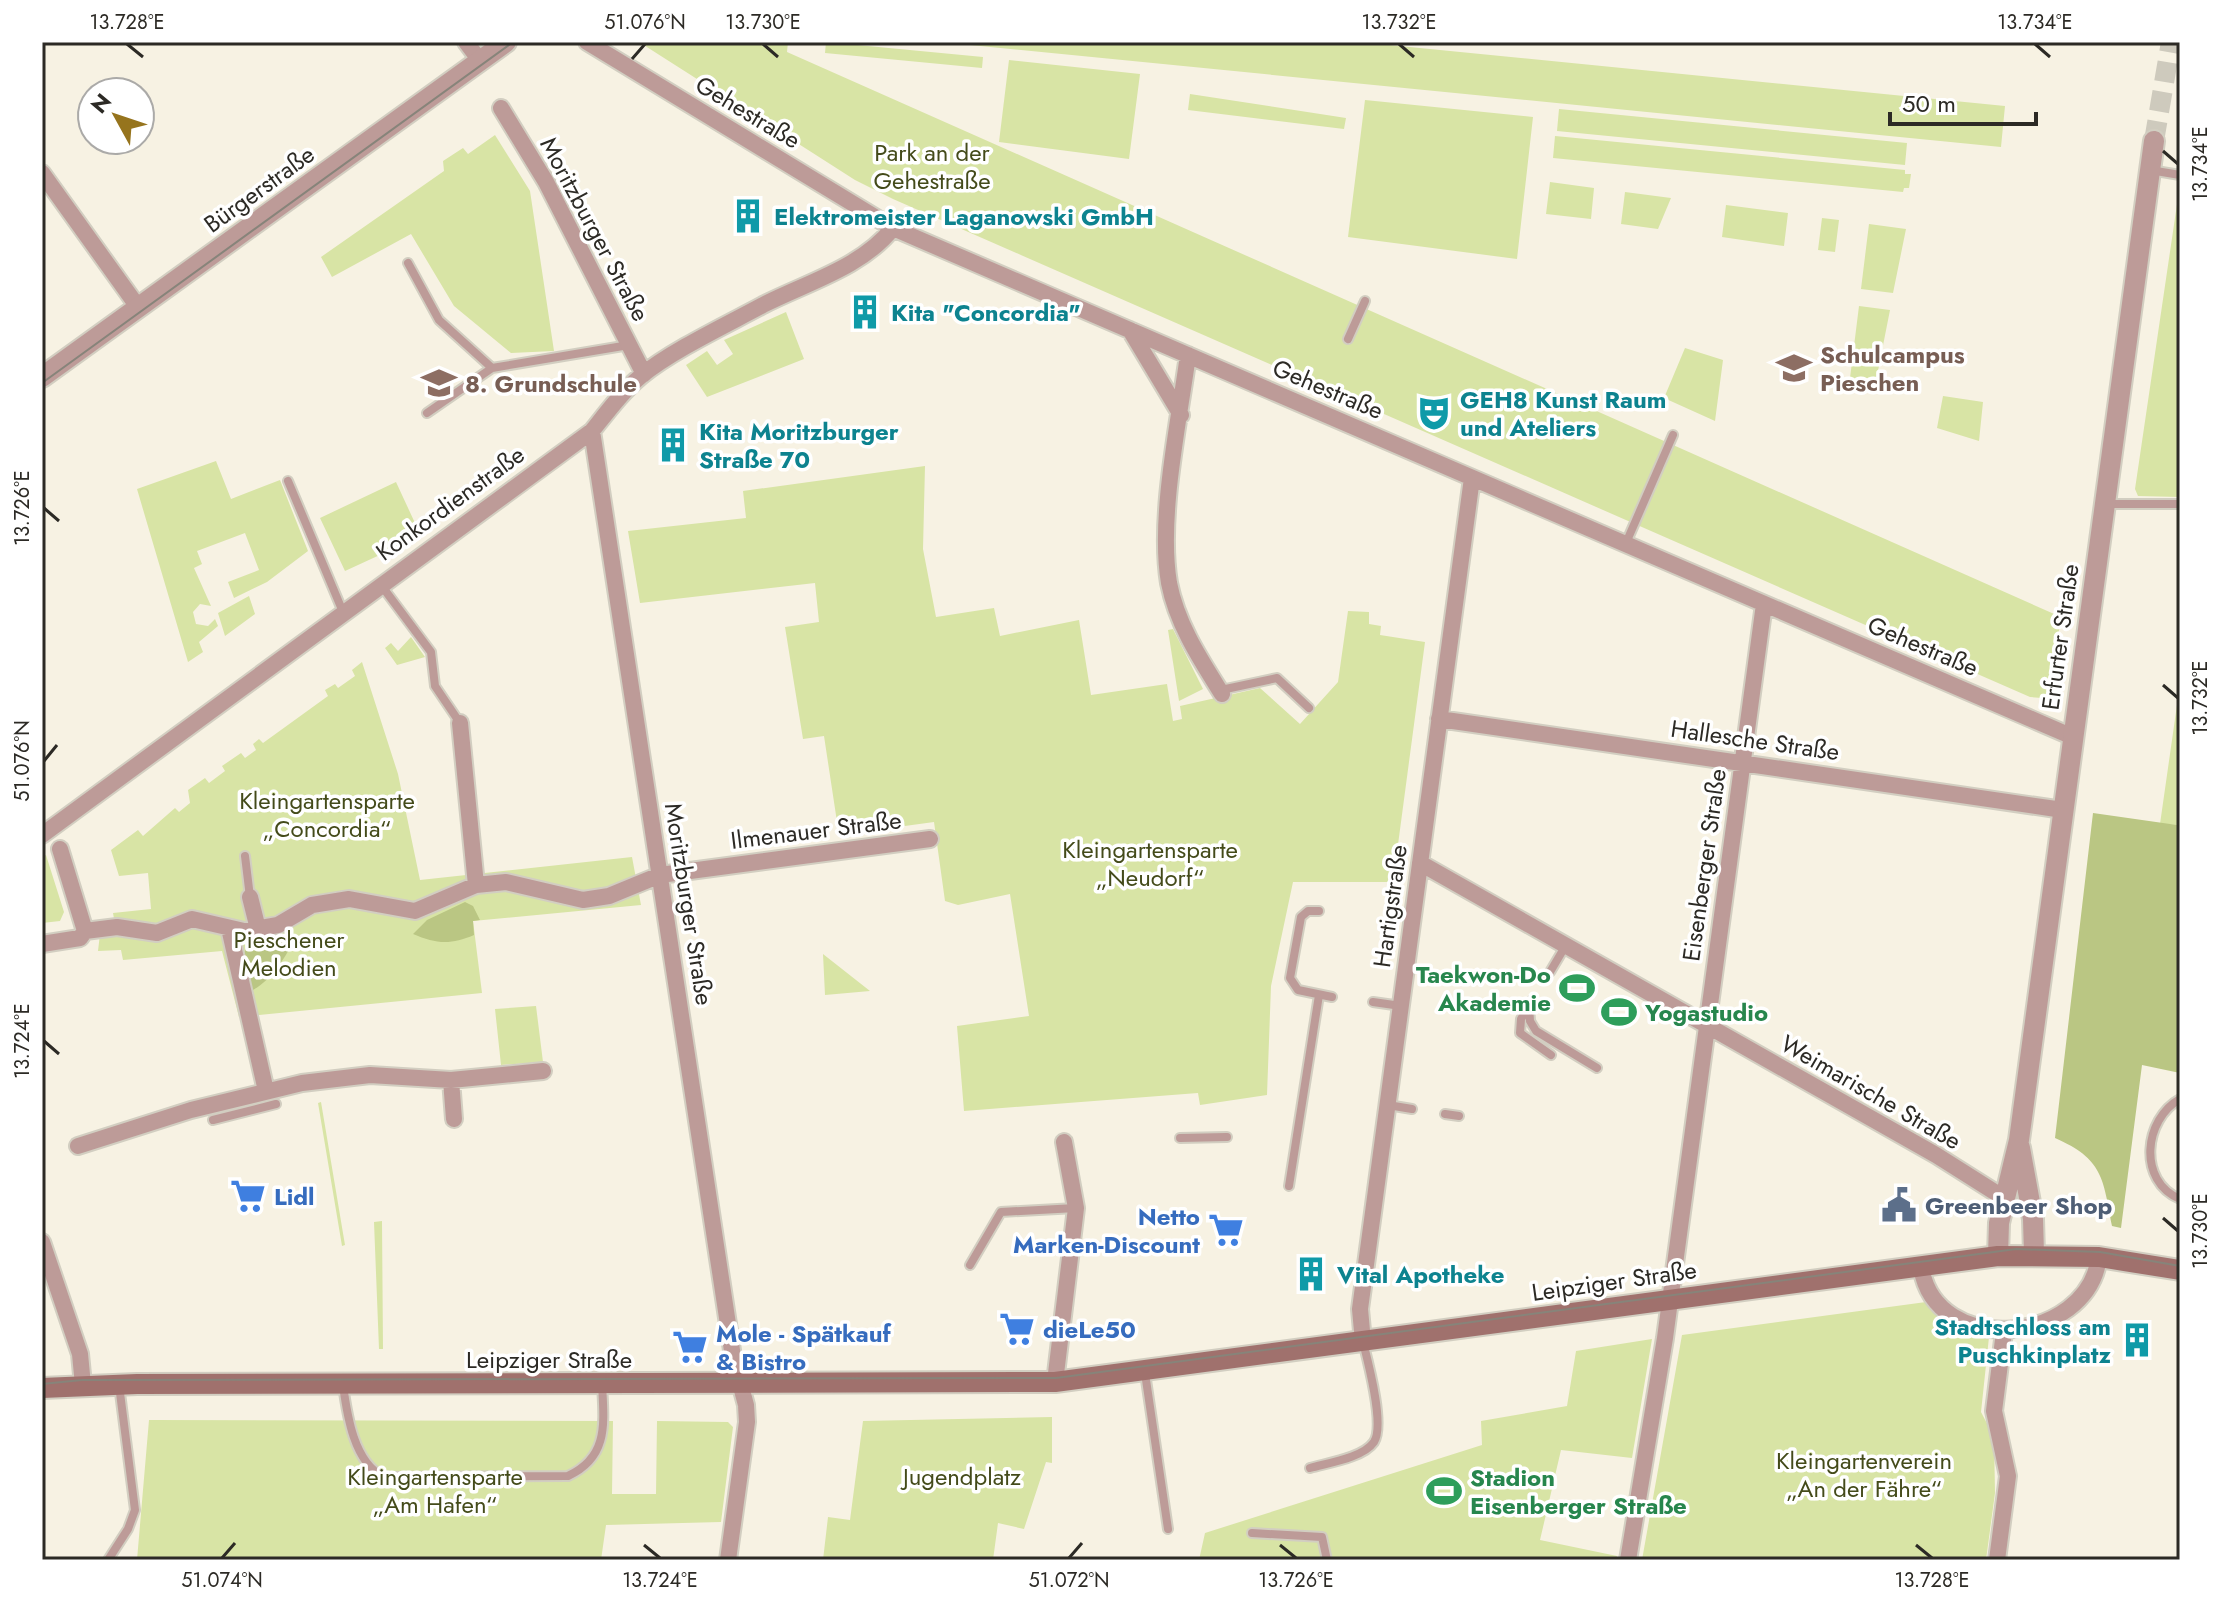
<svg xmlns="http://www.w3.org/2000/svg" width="2222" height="1602" font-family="Jost,sans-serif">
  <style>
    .green { fill: #d8e4a5 }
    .forest { fill: #bac683 }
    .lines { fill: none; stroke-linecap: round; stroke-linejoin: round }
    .tertiary-tunnel { stroke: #cecabd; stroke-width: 20; stroke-dasharray: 20 10; stroke-linecap: butt }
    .service-casing { stroke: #d2cec1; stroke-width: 12 }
    .minor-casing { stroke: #d2cec1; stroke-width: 20 }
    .tertiary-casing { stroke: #d2cec1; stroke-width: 24 }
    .secondary-casing { stroke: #d2cec1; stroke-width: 24 }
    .service { stroke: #bd9b98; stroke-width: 8 }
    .minor { stroke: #bd9b98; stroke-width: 16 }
    .tertiary { stroke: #bd9b98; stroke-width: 20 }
    .secondary { stroke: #a0716d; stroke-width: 20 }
    .tram { stroke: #87847a; stroke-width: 2 }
    .ticks { fill: none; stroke: #2c2a25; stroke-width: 3 }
    .labels { text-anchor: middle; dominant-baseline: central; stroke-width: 7; stroke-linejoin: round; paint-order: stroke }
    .street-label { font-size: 24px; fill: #2c2a25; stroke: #fff }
    .park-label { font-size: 24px; fill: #444b1a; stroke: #fff }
    .culture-label { font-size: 24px; font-weight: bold; fill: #0d838f; stroke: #fff; text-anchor: start }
    .education-label { font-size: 24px; font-weight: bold; fill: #785e54; stroke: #fff; text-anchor: start }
    .leisure-label { font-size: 24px; font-weight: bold; fill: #27864d; stroke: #fff; text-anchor: start }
    .shop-label { font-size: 24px; font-weight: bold; fill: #366cbe; stroke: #fff; text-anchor: start }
    .service-label { font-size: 24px; font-weight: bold; fill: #4e5e75; stroke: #fff; text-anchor: start }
    .neatline { fill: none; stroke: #2c2a25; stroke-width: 3 }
    .ticks-label { font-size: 20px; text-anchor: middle; fill: #2c2a25 }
  </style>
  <rect width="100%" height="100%" fill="#f7f2e3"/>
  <path class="green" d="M639 42H788L787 52 2061 617 2050 692 2042 698 2030 697 893 199 855 180Z
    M826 42 983 57 982 68 825 53Z
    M940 42H1359L2005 106 2001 147Z
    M1009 60 1140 74 1129 159 999 142Z
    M1190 94 1346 118 1344 129 1188 110Z
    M1365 100 1533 117 1517 259 1348 237Z
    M1559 109 1907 143 1905 165 1557 131Z
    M495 135 530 191 554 351 511 353 454 306 411 234 332 277 321 257 444 171 443 161 463 148 468 154Z
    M1555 136 1905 170V174H1911L1909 188H1904L1903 192 1553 158Z
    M1550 182 1594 188 1591 219 1546 214Z
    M2180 184V497L2138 496 2135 489Z
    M1625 192 1671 198 1658 229 1621 224Z
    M1726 205 1788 213 1784 246 1722 237Z
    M1822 218 1839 220 1835 252 1818 250Z
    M1869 224 1906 229 1893 293 1861 289Z
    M1859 306 1890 310 1875 386 1850 378Z
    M786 312 804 359 707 397 686 365 707 351 717 365 733 354 724 340Z
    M1685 348 1723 360 1715 421 1664 398Z
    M1943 396 1983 402 1979 441 1937 428Z
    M216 461 231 499 280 480 308 551 267 582 234 598 228 582 259 570 245 533 197 551 202 564 194 568 211 606 200 604 193 612 196 624 208 626 215 619 218 626 199 642 203 652 188 662 137 489Z
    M925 466 923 549 936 617 994 608 1000 636 1079 620 1091 695 1167 684 1173 721 1182 719 1180 706 1260 688 1300 724 1338 682 1348 611 1369 612V624L1381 626 1380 635 1425 642 1393 882H1293L1271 986 1267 1095 1200 1105 1198 1093 964 1111 957 1026 1029 1016 1010 894 958 905 945 901 934 822 839 835 824 736 803 739 785 627 819 622 815 583 640 603 628 531 746 518 743 491Z
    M396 482 421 536 345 571 320 518Z
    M249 596 255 614 225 636 218 613Z
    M1173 629 1203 689 1179 701 1168 630Z
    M411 637 425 657 397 665 385 648 391 643 398 651Z
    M362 662 398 774 420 880 632 857 641 905 473 921 482 993 239 1017 222 951 123 960 121 950 98 951 100 934 117 935 113 913 151 909 148 873 119 876 111 850 138 830 143 836 175 808 179 812 190 803 188 790 205 778 209 783 225 771 222 766 241 753 245 758 256 750 253 744 259 739 263 743 328 696 325 690 335 684 338 688 355 676 352 670Z
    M2180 684V810L2177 825 2160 824Z
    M46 855 64 912 60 921 42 923V857Z
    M823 954 870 991 825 995Z
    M536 1006 543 1062 501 1065 495 1009Z
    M321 1102 345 1245 342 1246 318 1103Z
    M382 1221 383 1349H379L374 1222Z
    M1926 1302 1958 1326 1989 1337 1981 1412 1994 1437 1995 1493 1986 1560H1642L1682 1335Z
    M1652 1339 1632 1458 1561 1450 1540 1540 1617 1556 1616 1560H1199L1205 1533 1482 1445 1481 1421 1567 1406 1576 1351Z
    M1052 1417V1463L1046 1462 1024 1529 998 1523 993 1560H823L828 1517 850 1520 863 1421Z
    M149 1420 613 1421 612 1494H656L657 1421 728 1422 733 1427 721 1522 606 1525 601 1560H137Z"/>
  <path class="forest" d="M2093 813 2177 825 2180 838V1073L2142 1065 2121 1228 2112 1226C2103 1178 2103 1159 2055 1138Z
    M465 902 473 906 480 920 473 921 474 935C451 945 436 944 413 934L427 920Z
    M267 936 291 937 293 942C284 960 268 985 248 992L243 956 250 939Z"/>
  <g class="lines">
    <path class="tertiary-tunnel" d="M2154 141 2171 42"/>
    <g class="service-casing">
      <path id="service" d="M2150 170 2180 175
        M408 263 439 320 492 368 629 345
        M1348 339 1365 301
        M427 413 492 368
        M288 481 343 612
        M2105 504H2180
        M1626 543 1673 435
        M381 585 431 652 435 686 460 723
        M1221 690 1277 678 1309 708
        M245 856 250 897
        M1319 911H1308L1301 917 1290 978 1298 990 1332 997
        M1550 972 1566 945
        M1533 999 1521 1019 1520 1033 1551 1055
        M1373 1002 1401 1006
        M1529 1005 1530 1021 1536 1031 1597 1068
        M2180 1099C2144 1119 2137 1181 2180 1199
        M1388 1105 1412 1109
        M1445 1114 1459 1116
        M213 1120 276 1104
        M1180 1138 1227 1137
        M1289 1186 1319 995
        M970 1265 1001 1212 1076 1208
        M1145 1373 1168 1529
        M343 1385C347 1415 354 1463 384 1477L568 1476C609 1457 604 1423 602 1384
        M1310 1468C1327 1463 1363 1458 1374 1442 1385 1425 1368 1362 1363 1342
        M1252 1533 1322 1537 1327 1560
        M108 1560 128 1529 135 1510 119 1385"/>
    </g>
    <g class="minor-casing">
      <path id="minor" d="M466 42 481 62
        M587 42 893 228 2073 737
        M501 108 546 182 644 374
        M42 173 138 307
        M1130 330 1181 415
        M1188 355C1179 422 1158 517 1169 583 1177 624 1200 659 1222 694
        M592 431 733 1357 746 1405 747 1422 728 1560
        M1439 719 2063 810
        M460 723 476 885
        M42 835 592 431C608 411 622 392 641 376 671 351 728 324 763 305 808 282 861 268 893 228
        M1420 863 1936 1155 2004 1198
        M250 897 258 929
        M229 928 266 1091
        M85 931 117 927 157 933 192 919 244 931 278 925 312 905 349 899 415 911 476 885 506 882 583 900 609 896 660 875 930 839
        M42 944 80 938 85 931 60 849
        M451 1080 454 1119
        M78 1146 191 1110 302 1083 370 1075 451 1080 543 1071
        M42 1242 80 1354 83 1385
        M1921 1266C1934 1359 2088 1345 2099 1257
        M1363 1342 1360 1309 1472 478
        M1055 1382 1076 1208 1064 1142
        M1628 1560 1665 1338 1764 604
        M1997 1560 2008 1476 1994 1411 2004 1332"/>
    </g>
    <g class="tertiary-casing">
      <path id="tertiary" d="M42 377 506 42
        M2020 1148 2033 1219 2034 1254
        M1998 1256 1999 1223 2019 1140 2154 141"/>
    </g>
    <g class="secondary-casing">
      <path id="secondary" d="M42 1388 137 1384 1055 1382 1998 1256 2099 1257 2180 1270"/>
    </g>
    <use href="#service" class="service"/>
    <use href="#minor" class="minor"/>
    <use href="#tertiary" class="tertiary"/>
    <use href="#secondary" class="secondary"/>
    <path class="tram" d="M42 383 513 42
      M42 1384 82 1380 1056 1378 2016 1249 2100 1252 2180 1266"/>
  </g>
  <path class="ticks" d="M127 44 143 57M763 44 778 57M1399 44 1414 57M2035 44 2050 57M632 59 645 44M2163 151 2178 164M44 508 59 521M2163 685 2178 698M44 761 57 745M44 1041 59 1054M2163 1218 2178 1231M644 1545 660 1558M1280 1545 1296 1558M1916 1545 1932 1558M222 1558 235 1543M1069 1558 1082 1543"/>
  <defs>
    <g id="building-bare" transform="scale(2.76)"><path d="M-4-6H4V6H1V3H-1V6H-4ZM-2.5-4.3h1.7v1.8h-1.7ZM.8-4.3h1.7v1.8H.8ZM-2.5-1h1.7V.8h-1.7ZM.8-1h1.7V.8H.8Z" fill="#0f9aa8" stroke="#fff" stroke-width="2.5" paint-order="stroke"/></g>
    <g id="school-bare" transform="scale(2.76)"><path d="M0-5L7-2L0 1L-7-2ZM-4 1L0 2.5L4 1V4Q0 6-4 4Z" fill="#8d6e63" stroke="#fff" stroke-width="2.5" paint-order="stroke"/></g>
    <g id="theatre-bare" transform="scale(2.76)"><path d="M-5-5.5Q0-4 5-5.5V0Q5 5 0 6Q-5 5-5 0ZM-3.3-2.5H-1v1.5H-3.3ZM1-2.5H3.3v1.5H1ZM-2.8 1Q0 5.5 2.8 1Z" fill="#0f9aa8" stroke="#fff" stroke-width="2.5" paint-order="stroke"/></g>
    <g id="stadium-bare" transform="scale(2.76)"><path d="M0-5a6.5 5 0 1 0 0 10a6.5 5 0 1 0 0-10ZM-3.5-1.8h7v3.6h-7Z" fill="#2e9e5b" stroke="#fff" stroke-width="2.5" paint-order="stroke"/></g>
    <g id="supermarket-bare" transform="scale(2.76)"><path d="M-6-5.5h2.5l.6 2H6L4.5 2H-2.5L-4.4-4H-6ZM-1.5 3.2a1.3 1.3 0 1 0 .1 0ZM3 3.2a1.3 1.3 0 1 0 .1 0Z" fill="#3f7fe0" stroke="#fff" stroke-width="2.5" paint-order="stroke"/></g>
    <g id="civic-bare" transform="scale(2.76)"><path d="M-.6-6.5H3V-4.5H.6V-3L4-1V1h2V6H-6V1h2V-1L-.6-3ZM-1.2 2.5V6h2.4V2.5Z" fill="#5c6f8a" stroke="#fff" stroke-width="2.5" paint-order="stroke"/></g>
  </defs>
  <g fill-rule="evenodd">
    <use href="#building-bare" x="748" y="216"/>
    <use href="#building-bare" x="865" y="312"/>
    <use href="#school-bare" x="1794" y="368"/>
    <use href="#school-bare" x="439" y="383"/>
    <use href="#theatre-bare" x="1434" y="413"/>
    <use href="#building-bare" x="673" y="445"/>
    <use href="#stadium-bare" x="1577" y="988"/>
    <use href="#stadium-bare" x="1619" y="1012"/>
    <use href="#supermarket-bare" x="248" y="1196"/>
    <use href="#civic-bare" x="1899" y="1205"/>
    <use href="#supermarket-bare" x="1226" y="1230"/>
    <use href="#building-bare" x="1311" y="1274"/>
    <use href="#supermarket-bare" x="1017" y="1329"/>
    <use href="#building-bare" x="2137" y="1340"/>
    <use href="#supermarket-bare" x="690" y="1347"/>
    <use href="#stadium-bare" x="1444" y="1491"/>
  </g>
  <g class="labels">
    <g class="street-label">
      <text transform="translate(748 112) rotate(31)">Gehestraße</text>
      <text transform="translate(259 189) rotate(-36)">Bürgerstraße</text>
      <text transform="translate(595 229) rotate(62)">Moritzburger Straße</text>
      <text transform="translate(1328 389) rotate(23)">Gehestraße</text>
      <text transform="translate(450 503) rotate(-36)">Konkordienstraße</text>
      <text transform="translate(2060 637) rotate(-82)">Erfurter Straße</text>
      <text transform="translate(1923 646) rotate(23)">Gehestraße</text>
      <text transform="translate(1755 740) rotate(8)">Hallesche Straße</text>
      <text transform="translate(816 830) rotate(-7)">Ilmenauer Straße</text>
      <text transform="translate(1704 865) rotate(-82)">Eisenberger Straße</text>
      <text transform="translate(689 904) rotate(81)">Moritzburger Straße</text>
      <text transform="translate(1390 906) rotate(-82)">Hartigstraße</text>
      <text transform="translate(1871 1092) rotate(30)">Weimarische Straße</text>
      <text transform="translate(1614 1281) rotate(-8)">Leipziger Straße</text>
      <text x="549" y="1359">Leipziger Straße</text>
    </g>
    <g class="park-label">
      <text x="932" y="152">Park an der<tspan x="932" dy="28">Gehestraße</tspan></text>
      <text x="327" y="800">Kleingartensparte<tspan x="327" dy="28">„Concordia“</tspan></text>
      <text x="1150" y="849">Kleingartensparte<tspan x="1150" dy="28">„Neudorf“</tspan></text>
      <text x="289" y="939">Pieschener<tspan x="289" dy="28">Melodien</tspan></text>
      <text x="1864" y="1460">Kleingartenverein<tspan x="1864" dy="28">„An der Fähre“</tspan></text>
      <text x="435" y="1476">Kleingartensparte<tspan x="435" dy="28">„Am Hafen“</tspan></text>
      <text x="962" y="1476">Jugendplatz</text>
    </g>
    <g class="culture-label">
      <text x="774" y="216">Elektromeister Laganowski GmbH</text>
      <text x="891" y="312">Kita "Concordia"</text>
      <text x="1460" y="399">GEH8 Kunst Raum<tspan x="1460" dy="28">und Ateliers</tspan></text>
      <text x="699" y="431">Kita Moritzburger<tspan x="699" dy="28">Straße 70</tspan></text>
      <text x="1337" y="1274">Vital Apotheke</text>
      <text x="2111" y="1326" text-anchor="end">Stadtschloss am<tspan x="2111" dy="28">Puschkinplatz</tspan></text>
    </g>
    <g class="education-label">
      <text x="1820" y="354">Schulcampus<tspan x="1820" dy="28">Pieschen</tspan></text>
      <text x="465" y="383">8. Grundschule</text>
    </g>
    <g class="leisure-label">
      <text x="1551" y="974" text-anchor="end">Taekwon-Do<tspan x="1551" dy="28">Akademie</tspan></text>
      <text x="1645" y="1012">Yogastudio</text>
      <text x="1470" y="1477">Stadion<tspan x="1470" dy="28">Eisenberger Straße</tspan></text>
    </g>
    <g class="shop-label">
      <text x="274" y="1196">Lidl</text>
      <text x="1200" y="1216" text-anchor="end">Netto<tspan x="1200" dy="28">Marken-Discount</tspan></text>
      <text x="1043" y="1329">dieLe50</text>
      <text x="716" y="1333">Mole - Spätkauf<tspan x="716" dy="28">&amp; Bistro</tspan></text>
    </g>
    <g class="service-label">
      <text x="1925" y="1205">Greenbeer Shop</text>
    </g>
  </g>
  <rect width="2222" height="1602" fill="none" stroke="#ffffff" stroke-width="88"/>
  <g transform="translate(116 116) rotate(310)"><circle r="38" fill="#ffffff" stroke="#abaaa8" stroke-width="2"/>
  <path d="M0-6L14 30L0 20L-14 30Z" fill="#96741d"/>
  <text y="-12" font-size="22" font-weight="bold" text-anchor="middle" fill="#2c2a25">N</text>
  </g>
  <path d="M1890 112v12h146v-12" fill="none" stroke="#2c2a25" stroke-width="4"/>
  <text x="1902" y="112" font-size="24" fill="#2c2a25" stroke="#ffffff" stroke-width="6" paint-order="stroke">50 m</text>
  <rect x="44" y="44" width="2134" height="1514" class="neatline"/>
  <g class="ticks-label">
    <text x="127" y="29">13.728°E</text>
    <text x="645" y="29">51.076°N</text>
    <text x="763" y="29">13.730°E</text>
    <text x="1399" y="29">13.732°E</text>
    <text x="2035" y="29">13.734°E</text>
    <text transform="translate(2200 164) rotate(-90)" y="7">13.734°E</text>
    <text transform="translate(22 508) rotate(-90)" y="7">13.726°E</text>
    <text transform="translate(2200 698) rotate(-90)" y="7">13.732°E</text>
    <text transform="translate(22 761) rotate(-90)" y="7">51.076°N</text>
    <text transform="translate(22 1041) rotate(-90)" y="7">13.724°E</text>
    <text transform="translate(2200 1231) rotate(-90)" y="7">13.730°E</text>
    <text x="222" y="1587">51.074°N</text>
    <text x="660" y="1587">13.724°E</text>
    <text x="1069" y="1587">51.072°N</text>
    <text x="1296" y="1587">13.726°E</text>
    <text x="1932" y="1587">13.728°E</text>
  </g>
</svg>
